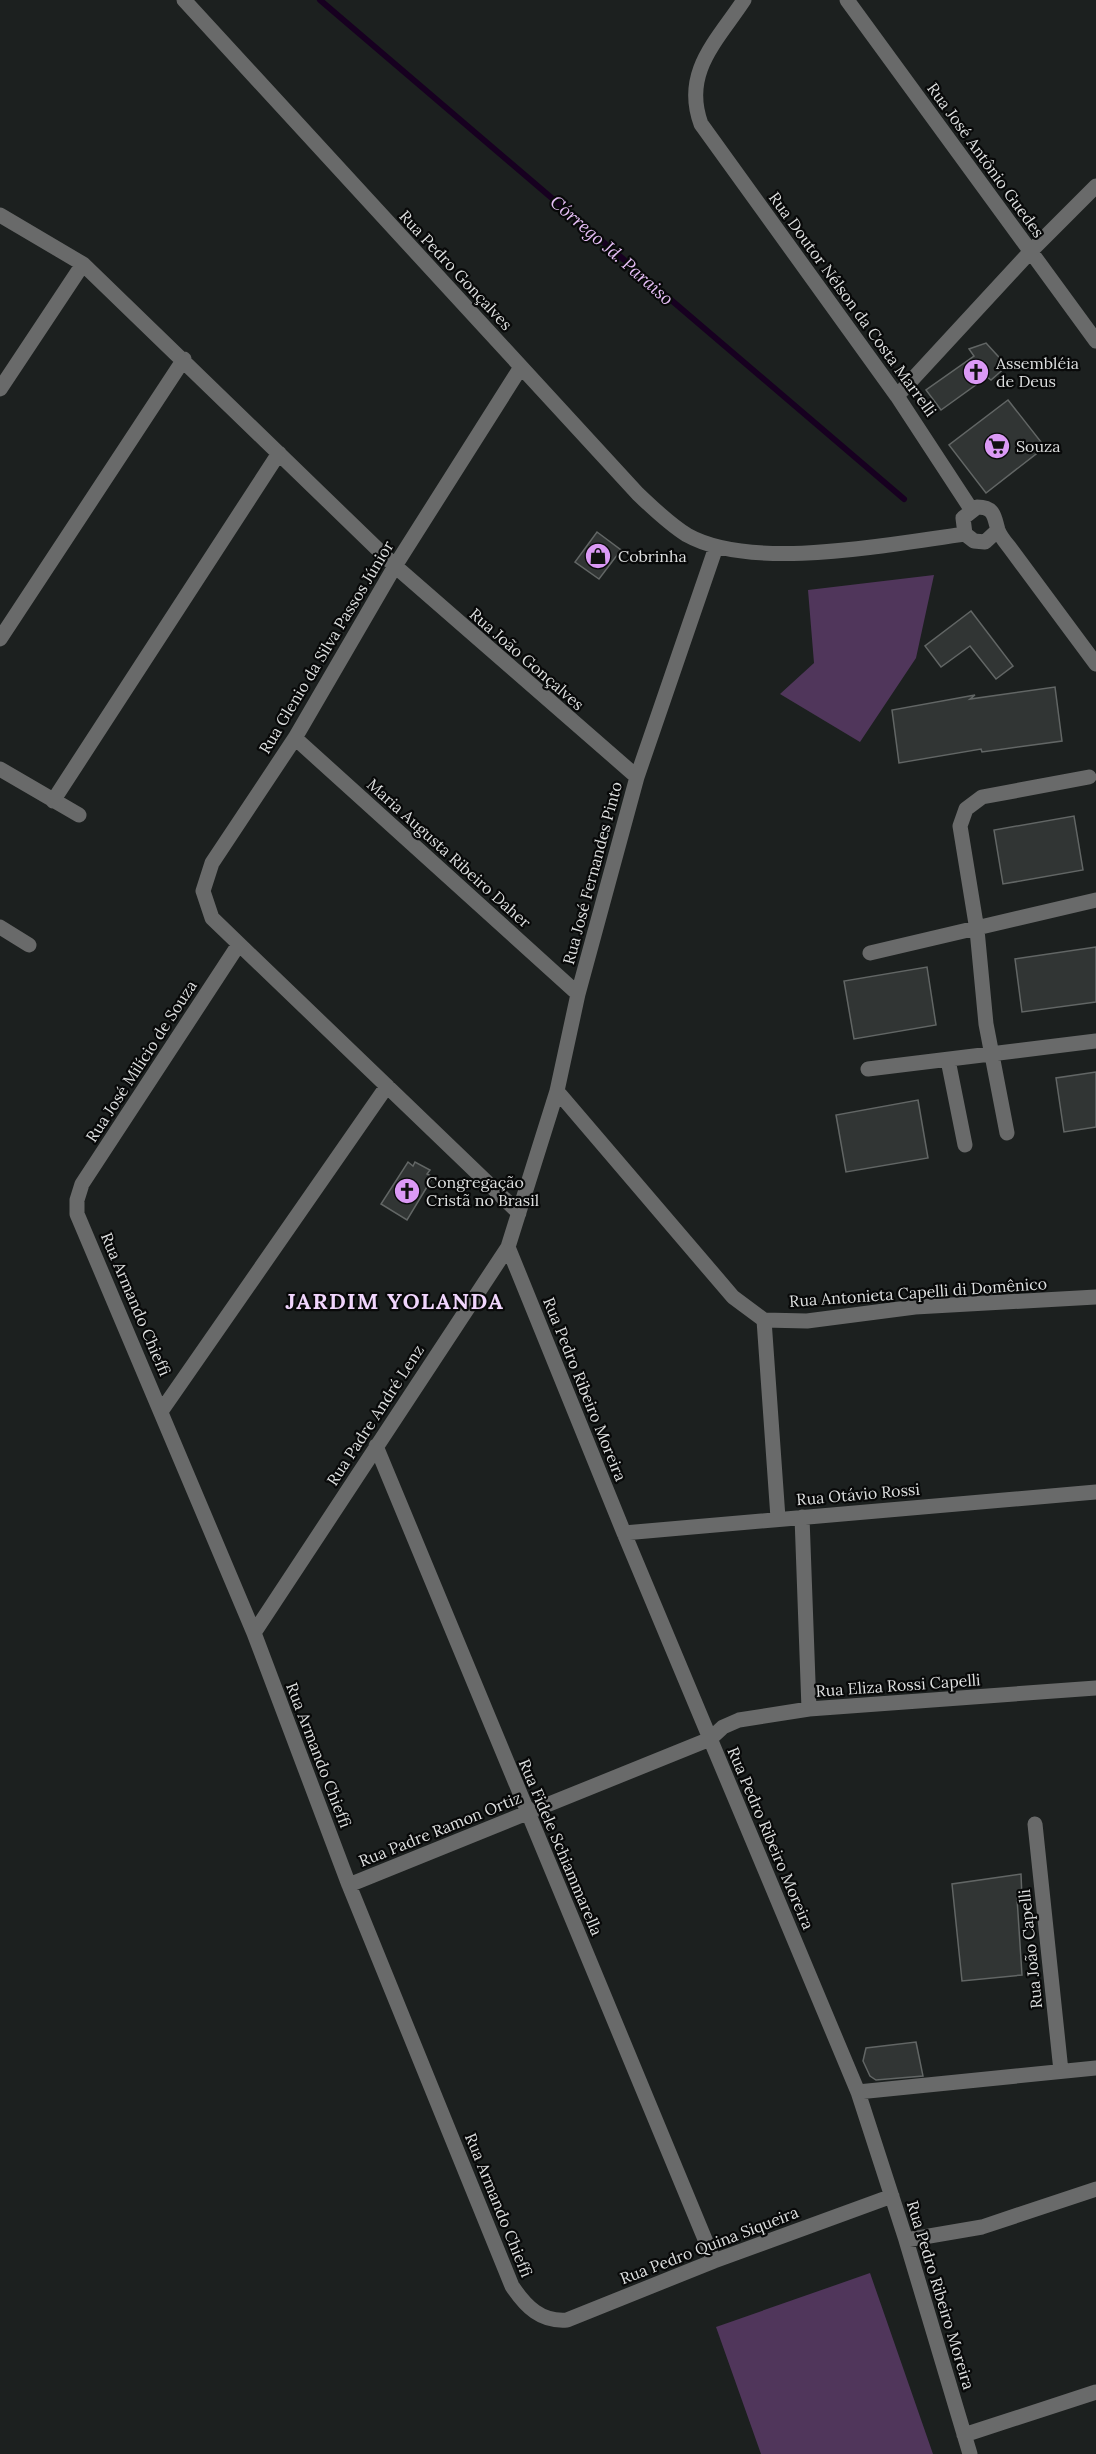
<svg xmlns="http://www.w3.org/2000/svg" width="1096" height="2454" font-family="Lora,serif">
  <style>
    .green { fill: #50365b }
    .lines { fill: none; stroke-linecap: round; stroke-linejoin: round }
    .stream { stroke: #170020; stroke-width: 6 }
    .building { fill: #313534; stroke: #626665; stroke-width: 1.5 }
    .minor { stroke: #696a6a; stroke-width: 15 }
    .labels { text-anchor: middle; dominant-baseline: central; stroke-width: 4.5; stroke-linejoin: round; paint-order: stroke }
    .street-label { font-size: 16px; fill: #dddfdf; stroke: #080909 }
    .poi-label { font-size: 16px; fill: #dddfdf; stroke: #080909; text-anchor: start }
    .water-label { font-size: 18px; font-style: italic; fill: #e6bef6; stroke: #080909 }
    .district-label { font-size: 22px; font-weight: bold; letter-spacing: 1.5px; fill: #f1d6fd; stroke: #080909 }
  </style>
  <rect width="100%" height="100%" fill="#1c201f"/>
  <path class="green" d="M934 575 916 658 860 742 780 694 814 663 808 590Z
    M870 2273 933 2454H761L716 2327Z"/>
  <g class="lines">
    <path class="stream" d="M320 0 904 499"/>
  </g>
  <path class="building" d="M986 343 1007 366 991 380 987 377 941 410 926 390 974 356 969 349Z
    M1008 400 1045 447 986 493 949 445Z
    M597 532 621 550 599 579 575 562Z
    M971 611 1013 666 996 679 970 646 941 667 925 646Z
    M1055 687 1062 741 982 752 981 749 899 763 892 710 975 695 970 699Z
    M1074 816 1083 870 1003 884 994 830Z
    M1096 947V1002L1022 1012 1015 959Z
    M927 967 936 1025 854 1039 844 981Z
    M1096 1072V1127L1064 1132 1056 1078Z
    M918 1100 928 1158 846 1172 836 1115Z
    M408 1162 413 1166 415 1162 430 1170 427 1174 433 1177 407 1220 381 1204Z
    M1021 1874 1022 1898H1017L1022 1975 962 1981 952 1884Z
    M916 2042 923 2076 876 2080 870 2076 863 2061 866 2048Z"/>
  <g class="lines">
    <path class="minor" d="M184 0 638 494C653 508 669 524 687 535 753 572 891 544 965 534
      M744 0C717 41 682 72 701 124L897 396 971 509
      M847 0 1096 341
      M0 215 83 264 395 566 637 777
      M0 389 83 264
      M897 396 1031 251 1096 186
      M998 530 985 542 974 541 965 534 963 518 977 507C995 507 994 517 998 530 1000 536 1006 543 1010 548L1096 664
      M0 639 184 359
      M295 738 578 994
      M0 769 79 815
      M53 801 279 453
      M0 927 29 945
      M239 944 82 1184 77 1200V1214L254 1633 349 1885 512 2286C526 2307 541 2322 567 2320L714 2261 892 2196
      M870 953 1096 900
      M948 1060 965 1145
      M868 1069 1096 1041
      M557 1091 733 1297 764 1320 807 1321 915 1307 1096 1297
      M1007 1133 986 1024 977 930 960 826 966 809 982 797 1089 777
      M519 1213 212 918 203 891 212 863 295 738 395 566 521 367
      M508 1247 624 1533 858 2092 906 2240 970 2454
      M764 1320 778 1518
      M162 1410 387 1086
      M376 1446 714 2261
      M802 1517 809 1709
      M624 1533 1096 1492
      M254 1633 508 1247 557 1091 578 994 637 777 716 547
      M1035 1824 1061 2071
      M349 1885 710 1739 723 1727 739 1720 809 1709 1096 1688
      M858 2092 1096 2068
      M906 2240 982 2227 1096 2189
      M964 2435 1096 2392"/>
  </g>
  <defs>
    <g id="church-disc" transform="scale(1.35)"><circle r="9.5" fill="#db99f5" stroke="#080909"/><path d="M-1.2-6h2.4v3.5h3.3v2.4h-3.3V6h-2.4V-.1h-3.3v-2.4h3.3Z" fill="#111"/></g>
    <g id="supermarket-disc" transform="scale(1.35)"><circle r="9.5" fill="#db99f5" stroke="#080909"/><path d="M-6-5.5h2.5l.6 2H6L4.5 2H-2.5L-4.4-4H-6ZM-1.5 3.2a1.3 1.3 0 1 0 .1 0ZM3 3.2a1.3 1.3 0 1 0 .1 0Z" fill="#111"/></g>
    <g id="shop-disc" transform="scale(1.35)"><circle r="9.5" fill="#db99f5" stroke="#080909"/><path d="M-5-2.5h2.3a2.7 3.5 0 0 1 5.4 0H5L5.5 6h-11ZM-1.5-2.5h3a1.5 2.3 0 0 0-3 0Z" fill="#111"/></g>
  </defs>
  <g fill-rule="evenodd">
    <use href="#church-disc" x="976" y="372"/>
    <use href="#supermarket-disc" x="997" y="446"/>
    <use href="#shop-disc" x="598" y="556"/>
    <use href="#church-disc" x="407" y="1191"/>
  </g>
  <g class="labels">
    <g class="street-label">
      <text transform="translate(986 160) rotate(54)">Rua José Antônio Guedes</text>
      <text transform="translate(456 270) rotate(47)">Rua Pedro Gonçalves</text>
      <text transform="translate(853 304) rotate(54)">Rua Doutor Nélson da Costa Marrelli</text>
      <text transform="translate(326 647) rotate(-59)">Rua Glenio da Silva Passos Júnior</text>
      <text transform="translate(527 659) rotate(41)">Rua João Gonçalves</text>
      <text transform="translate(449 853) rotate(42)">Maria Augusta Ribeiro Daher</text>
      <text transform="translate(592 873) rotate(-75)">Rua José Fernandes Pinto</text>
      <text transform="translate(141 1061) rotate(-57)">Rua José Milício de Souza</text>
      <text transform="translate(918 1292) rotate(-4)">Rua Antonieta Capelli di Domênico</text>
      <text transform="translate(136 1304) rotate(67)">Rua Armando Chieffi</text>
      <text transform="translate(585 1389) rotate(68)">Rua Pedro Ribeiro Moreira</text>
      <text transform="translate(375 1415) rotate(-57)">Rua Padre André Lenz</text>
      <text transform="translate(858 1494) rotate(-5)">Rua Otávio Rossi</text>
      <text transform="translate(898 1685) rotate(-4)">Rua Eliza Rossi Capelli</text>
      <text transform="translate(319 1755) rotate(69)">Rua Armando Chieffi</text>
      <text transform="translate(440 1829) rotate(-22)">Rua Padre Ramon Ortiz</text>
      <text transform="translate(771 1838) rotate(67)">Rua Pedro Ribeiro Moreira</text>
      <text transform="translate(561 1847) rotate(67)">Rua Fidele Schiammarella</text>
      <text transform="translate(1030 1949) rotate(-96)">Rua João Capelli</text>
      <text transform="translate(499 2205) rotate(68)">Rua Armando Chieffi</text>
      <text transform="translate(709 2245) rotate(-21)">Rua Pedro Quina Siqueira</text>
      <text transform="translate(941 2295) rotate(73)">Rua Pedro Ribeiro Moreira</text>
    </g>
    <g class="poi-label">
      <text x="996" y="363">Assembléia<tspan x="996" dy="18">de Deus</tspan></text>
      <text x="1016" y="446">Souza</text>
      <text x="618" y="556">Cobrinha</text>
      <text x="426" y="1182">Congregação<tspan x="426" dy="18">Cristã no Brasil</tspan></text>
    </g>
    <g class="water-label">
      <text transform="translate(612 250) rotate(41)">Córrego Jd. Paraiso</text>
    </g>
    <g class="district-label">
      <text x="395" y="1301">JARDIM YOLANDA</text>
    </g>
  </g>
</svg>
